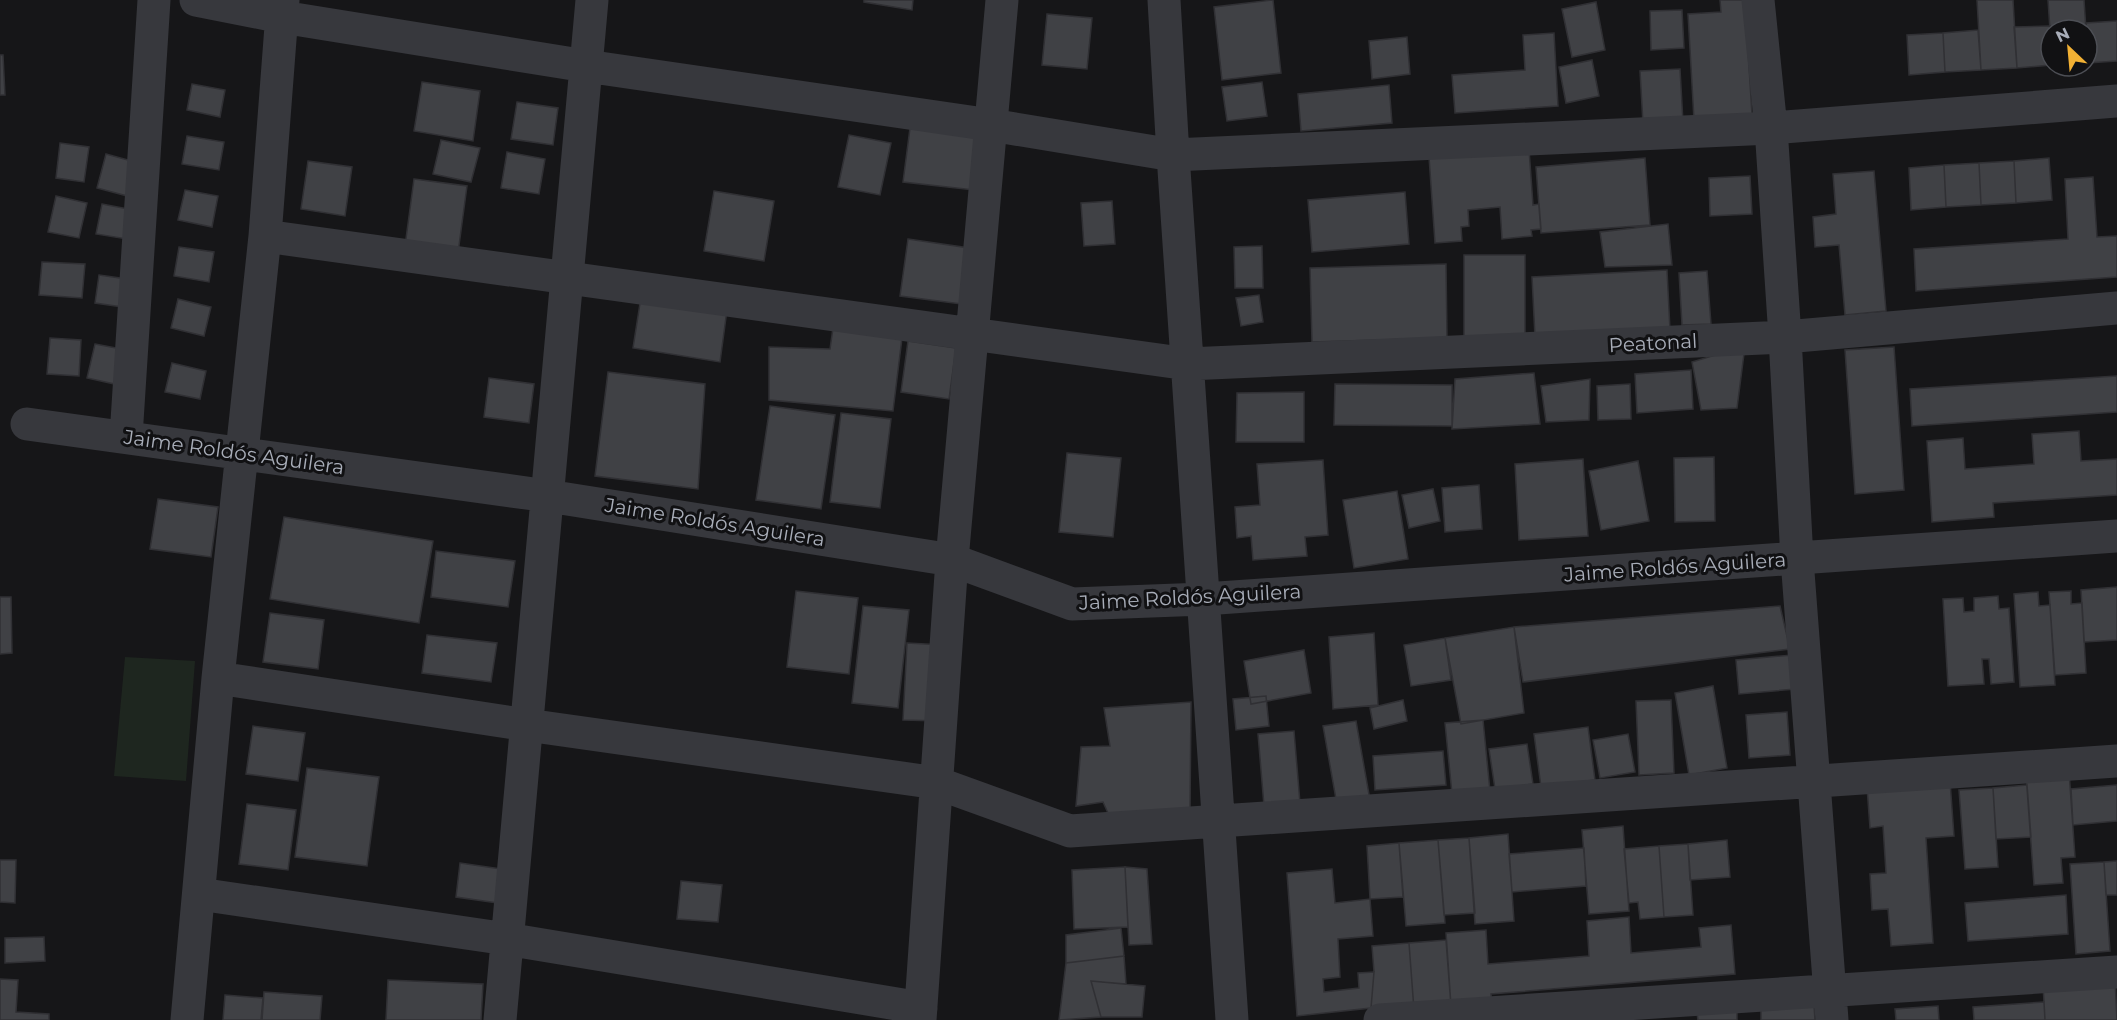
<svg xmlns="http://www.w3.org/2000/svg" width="2117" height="1020" font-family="Montserrat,sans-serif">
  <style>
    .green { fill: #1e261f }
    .building { fill: #404145; stroke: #303034; stroke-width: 1.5 }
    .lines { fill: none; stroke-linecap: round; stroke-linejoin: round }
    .street { stroke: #37383d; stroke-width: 33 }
    .labels { text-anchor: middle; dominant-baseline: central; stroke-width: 6; stroke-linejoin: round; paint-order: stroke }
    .street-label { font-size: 20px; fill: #a8adb8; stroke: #111113 }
  </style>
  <rect width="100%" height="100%" fill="#161618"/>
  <path class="green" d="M125 657 195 661 186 781 114 776Z"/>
  <path class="building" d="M864 0H913L912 10 864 2Z
    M1273 0 1281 73 1222 80 1214 7Z
    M1720 0H1745L1752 115 1694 120 1688 14 1721 12Z
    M1977 0H2013L2017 68 1981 70Z
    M2048 0H2084L2086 30H2051V45Z
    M1596 2 1605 50 1572 57 1562 9Z
    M1682 10 1684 48 1651 50 1650 11Z
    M1047 14 1092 18 1087 69 1042 65Z
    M2117 21V61L2088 63 2086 23Z
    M2050 26 2051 65 2017 68 2014 27Z
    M1978 30 1981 70 1945 72 1943 33Z
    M1554 33 1558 106 1455 113 1452 75 1525 70 1523 35Z
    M1943 33 1945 72 1909 75 1907 35Z
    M1407 37 1410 74 1372 79 1369 41Z
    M0 55H3L5 95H0Z
    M1592 60 1599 96 1566 103 1559 67Z
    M1680 69 1683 122 1643 124 1640 71Z
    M422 82 480 91 473 141 414 131Z
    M1262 82 1267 116 1227 121 1222 87Z
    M192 84 225 90 220 117 187 110Z
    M1389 85 1392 123 1301 131 1298 94Z
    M517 102 558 108 553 145 511 139Z
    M910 128 990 137 983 191 903 182Z
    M849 135 891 143 880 195 838 187Z
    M187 136 224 142 219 170 182 164Z
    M441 140 480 148 471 182 433 174Z
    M60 143 89 147 84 182 56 178Z
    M1529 149 1533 205 1539 204 1541 229 1531 230 1532 236 1502 239 1500 207 1468 210 1469 226 1461 227 1462 241 1435 243 1429 157Z
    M507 152 545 159 539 194 501 188Z
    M106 154 139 163 131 197 97 188Z
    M1645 158 1650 225 1541 233 1536 167Z
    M2049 158 2052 200 2016 203 2014 161Z
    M308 161 352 167 345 216 301 209Z
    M2014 161 2016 203 1981 205 1979 163Z
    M1979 163 1981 205 1946 207 1944 165Z
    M1944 165 1946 207 1911 210 1909 168Z
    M1874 171 1886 311 1845 315 1839 245 1815 247 1813 217 1836 214 1833 174Z
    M1750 176 1752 214 1710 216 1709 178Z
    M2093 177 2097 237 2117 236V277L1916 291 1914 249 2068 239 2065 179Z
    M414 179 467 186 458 253 405 246Z
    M185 190 218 196 212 227 178 220Z
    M714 191 774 201 764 261 704 251Z
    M1405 192 1409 244 1312 252 1308 200Z
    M56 196 87 203 79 238 48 232Z
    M1112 201 1115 244 1084 246 1081 203Z
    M102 204 139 211 133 240 96 234Z
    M1668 224 1672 265 1605 267 1600 232Z
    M908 239 976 249 969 305 900 296Z
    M1262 246 1263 288H1235L1234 247Z
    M179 247 214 252 209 282 174 276Z
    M1464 255H1525V338H1464Z
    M42 262 85 264 82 298 39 295Z
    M1446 264 1447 338 1312 342 1310 268Z
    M1667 270 1670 330 1535 337 1532 277Z
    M1707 271 1711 324 1682 325 1679 273Z
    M99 275 134 280 129 308 95 303Z
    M1259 295 1263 322 1241 326 1236 298Z
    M641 297 727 310 720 362 633 348Z
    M178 299 211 307 204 336 171 328Z
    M834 321 902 338 893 411 769 400V347L830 349Z
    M50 338 81 340 79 376 47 374Z
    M908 341 956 348 949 399 901 392Z
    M95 344 127 350 119 385 87 378Z
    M1745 346 1737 408 1701 410 1692 362Z
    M1894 347 1904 490 1855 494 1845 350Z
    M172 363 206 371 200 399 165 392Z
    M1691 370 1693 409 1637 413 1635 374Z
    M608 372 705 384 698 489 595 476Z
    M1534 373 1540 424 1452 429 1455 379Z
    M2117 376V412L1912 426 1910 389Z
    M489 378 534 384 529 423 484 417Z
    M1590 379 1589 420 1546 422 1541 386Z
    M1335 384 1452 385V426L1334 425Z
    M1630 384 1631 419 1598 420 1597 386Z
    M1304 392V442H1236L1237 393Z
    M770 406 835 415 821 509 756 500Z
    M841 413 891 419 880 508 830 502Z
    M2079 431 2081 461 2117 459V495L1993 503 1994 517 1932 522 1927 441 1963 438 1965 469 2034 464 2032 434Z
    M1067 453 1121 458 1113 537 1059 532Z
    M1714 457 1715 521 1675 522 1674 458Z
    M1583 459 1588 536 1519 540 1515 464Z
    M1323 460 1328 535 1305 537 1307 556 1253 560 1251 536 1237 538 1235 507 1260 505 1257 464Z
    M1638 461 1649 521 1601 530 1589 471Z
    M1479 485 1482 529 1445 532 1442 488Z
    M1433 489 1440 521 1409 528 1402 495Z
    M1397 491 1408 559 1354 568 1343 500Z
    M158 499 218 507 211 557 150 549Z
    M284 517 433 541 419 623 270 599Z
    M436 551 515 561 508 607 431 597Z
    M2117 587V640L2084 642 2081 590Z
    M796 591 858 598 849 674 787 667Z
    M2071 591V604L2082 603 2086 673 2055 675 2049 592Z
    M2038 592 2039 606 2050 605 2055 685 2020 687 2014 594Z
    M1998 596 1999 609 2009 608 2014 682 1991 684 1989 659H1982L1984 684 1948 686 1943 599 1963 598 1964 612 1974 611V598Z
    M0 597H11L12 653 0 654Z
    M863 606 909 610 898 708 852 703Z
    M1780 606 1790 649 1523 682 1514 627Z
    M270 613 324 620 318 669 263 662Z
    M1514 627 1524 713 1461 724 1445 638Z
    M1374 633 1378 705 1333 709 1329 637Z
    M427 635 497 643 491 682 422 673Z
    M1445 638 1451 680 1411 686 1404 645Z
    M907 643 944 645 940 721 903 720Z
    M1304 650 1311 693 1251 704 1244 661Z
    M1804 654 1808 688 1739 694 1736 660Z
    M1713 686 1727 768 1689 775 1675 693Z
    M1266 696 1269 726 1236 730 1233 699Z
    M1403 700 1407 721 1374 729 1370 708Z
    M1671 700 1674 773 1639 775 1636 701Z
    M1191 702 1190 813 1112 822 1103 802 1076 806 1081 747 1110 746 1104 708Z
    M1787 712 1790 755 1749 758 1746 715Z
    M1483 720 1490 791 1452 794 1445 723Z
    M1356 721 1370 800 1337 805 1323 726Z
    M253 726 305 733 298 781 246 774Z
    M1588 727 1595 780 1541 787 1534 734Z
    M1294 731 1300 803 1264 806 1258 734Z
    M1628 734 1635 772 1600 778 1593 740Z
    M1527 744 1533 784 1495 789 1489 749Z
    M1443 751 1446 785 1375 790 1373 756Z
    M307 768 379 777 367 866 295 857Z
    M2069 771 2075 857 2061 858 2063 883 2034 885 2026 774Z
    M1950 781 1954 836 1926 838 1933 943 1891 946 1888 909 1872 910 1870 874 1886 873 1883 826 1870 828 1867 787Z
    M2027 785 2031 837 1996 839 1993 788Z
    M2117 785V821L2073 825 2071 789Z
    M1993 788 1998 867 1965 869 1959 790Z
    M247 804 296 810 288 870 239 864Z
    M1623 826 1629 911 1589 914 1582 830Z
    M1508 834 1514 921 1475 924 1469 838Z
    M1469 838 1475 913 1444 915 1438 840Z
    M1438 840 1445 923 1406 926 1399 843Z
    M1727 840 1730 877 1690 880 1688 844Z
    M1399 843 1403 897 1370 899 1367 846Z
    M1688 844 1693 915 1664 917 1659 846Z
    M1659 846 1664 917 1640 919 1638 902 1629 903 1624 849Z
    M1584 848 1586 886 1512 892 1509 854Z
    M0 860H16L15 903 0 902Z
    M2117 861V895H2106L2104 862Z
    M2104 862 2110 951 2076 954 2070 864Z
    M460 863 523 872 519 906 456 897Z
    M1125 867 1128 927 1074 929 1072 870Z
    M1125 867 1147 869 1152 944 1129 945Z
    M1332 869 1335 903 1370 899 1373 936 1338 939 1340 977 1323 979 1324 992 1359 988 1358 973 1374 972 1371 1008 1297 1016 1287 873Z
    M681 881 722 885 718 922 677 919Z
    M2066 895 2068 934 1968 941 1965 903Z
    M1629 917 1631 953 1701 947 1699 928 1731 925 1735 974 1491 994 1492 1004 1451 1006 1446 933 1486 930 1488 964 1589 956 1587 921Z
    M1121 928 1124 956 1066 963V935Z
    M44 937 45 961 5 963V938Z
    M1446 940 1451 1006 1414 1010 1409 943Z
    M1409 943 1414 1010 1371 1008 1374 972 1372 946Z
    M1124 956 1126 984 1091 981 1101 1017 1059 1020 1066 963Z
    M0 979 18 980 16 1012 49 1014V1020H0Z
    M2115 979 2117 1020H2045L2043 985Z
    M388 980 483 984 481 1020H386Z
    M1091 981 1145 986 1142 1017H1101Z
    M264 992 322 996 320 1020H262Z
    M225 995 263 998 261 1020H223Z
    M2044 1002 2045 1020H1974L1973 1007Z
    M1814 1005 1815 1020H1761V1009Z
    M1938 1006 1939 1020H1896L1895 1009Z
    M1737 1011V1020H1698L1697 1013Z"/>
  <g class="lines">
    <path class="street" d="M196 0 282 17 586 66 991 125 1173 155 1771 128 2117 101
      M1164 0 1173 155 1232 1020
      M1758 0 1771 128 1785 337 1797 559 1832 1020
      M265 236 1188 364 1785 337 2117 308
      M27 424 548 496 952 560 1072 604 1204 599 2117 536
      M126 437 154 0
      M218 678 527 725 937 783 1070 831 2117 761
      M199 894 507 939 921 1008
      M187 1020 218 678 265 236 283 0
      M500 1020 592 0
      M920 1020 952 560 1002 0
      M1380 1020 2117 972"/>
  </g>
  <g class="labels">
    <g class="street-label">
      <text transform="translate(1653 343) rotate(-3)">Peatonal</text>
      <text transform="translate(234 452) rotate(8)">Jaime Roldós Aguilera</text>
      <text transform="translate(715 522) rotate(9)">Jaime Roldós Aguilera</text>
      <text transform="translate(1675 567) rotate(-4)">Jaime Roldós Aguilera</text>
      <text transform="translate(1190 597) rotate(-3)">Jaime Roldós Aguilera</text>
    </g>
  </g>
  <g transform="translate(2069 48) rotate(334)"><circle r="28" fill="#111113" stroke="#4d4f55" stroke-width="1.5"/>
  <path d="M0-4.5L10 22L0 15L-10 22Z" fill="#f2b134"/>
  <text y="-9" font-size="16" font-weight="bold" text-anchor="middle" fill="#a8adb8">N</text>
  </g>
</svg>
